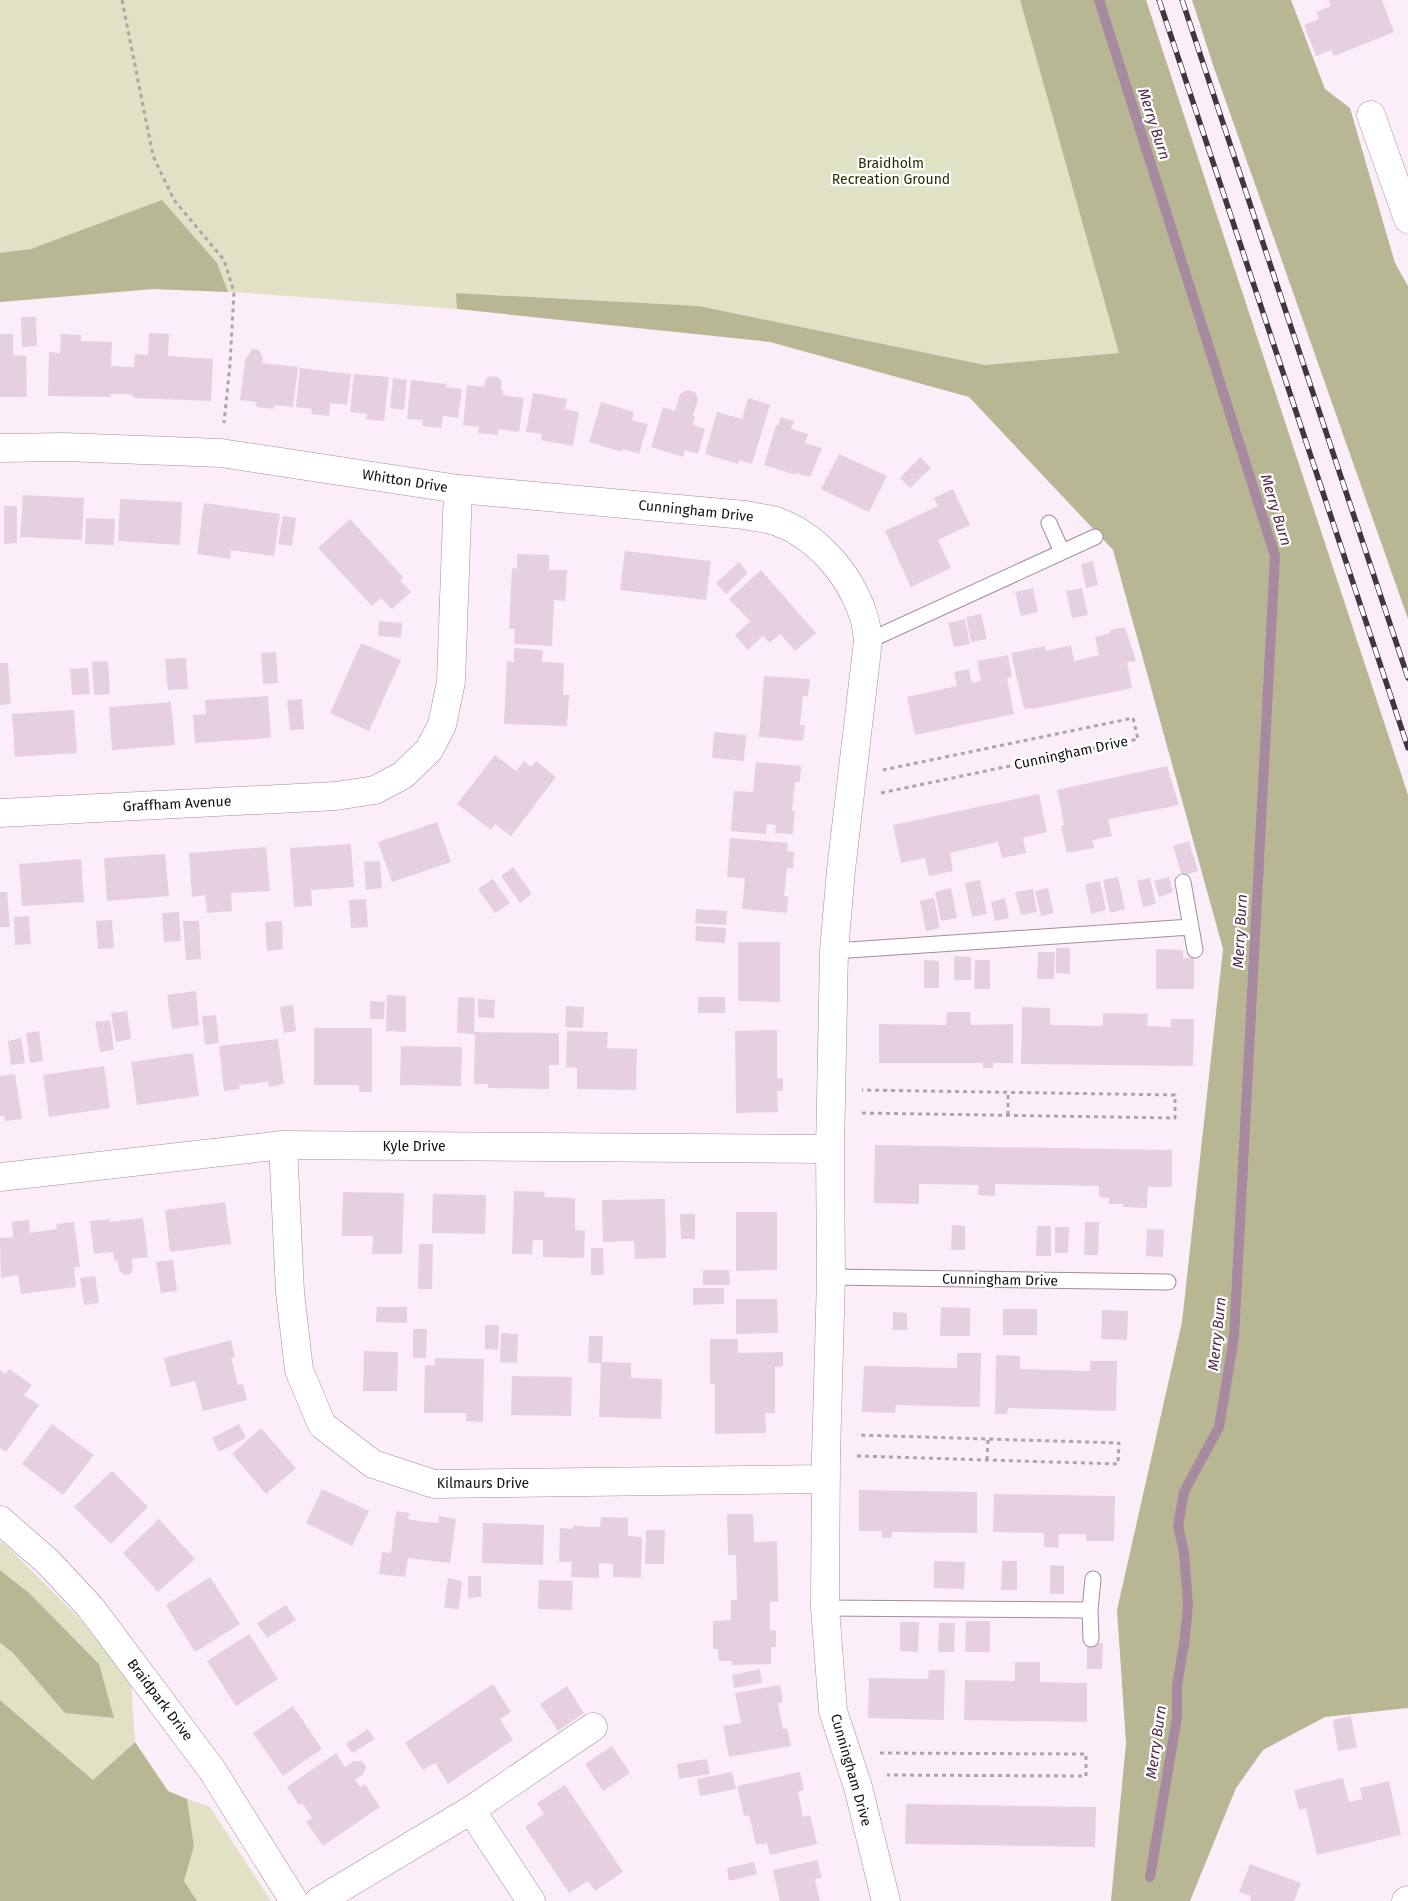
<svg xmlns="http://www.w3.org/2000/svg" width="1408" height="1901" font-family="'Fira Sans',sans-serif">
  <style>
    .green { fill: #e1e1c5 }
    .forest { fill: #b8b794 }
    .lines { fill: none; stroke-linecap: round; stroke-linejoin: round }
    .stream { stroke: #a78aa0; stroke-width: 10 }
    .building { fill: #e6cfe0 }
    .service-casing { stroke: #a28d9d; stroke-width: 17 }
    .minor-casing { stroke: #a28d9d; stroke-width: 29 }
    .path { stroke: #aea3ac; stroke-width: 3; stroke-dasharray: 4 4; stroke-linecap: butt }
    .service { stroke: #fff; stroke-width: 15 }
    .minor { stroke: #fff; stroke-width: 28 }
    .rail-casing { stroke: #40373d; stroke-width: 5.5 }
    .rail { stroke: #fff; stroke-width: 4; stroke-dasharray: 11; stroke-linecap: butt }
    .labels { text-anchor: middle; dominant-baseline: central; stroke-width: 4.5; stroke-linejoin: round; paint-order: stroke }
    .park-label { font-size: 14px; fill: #2d2a00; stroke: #fff }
    .street-label { font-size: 14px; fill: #140d12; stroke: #fff }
    .water-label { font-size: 15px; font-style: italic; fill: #542b4c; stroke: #fff }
  </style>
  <rect width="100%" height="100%" fill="#fceef9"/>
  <path class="green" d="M0 0H1020L1120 353 985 365 699 306 457 293V309L234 292 153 289 0 302Z
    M0 1541 7 1546 81 1620 131 1682 135 1742 93 1780 0 1700V1643L12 1652 65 1713 114 1718 29 1593 0 1570Z
    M187 1799 210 1807 271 1901H197L184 1881 194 1846Z"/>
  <path class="forest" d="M1020 0H1146L1408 795V1708L1325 1717 1263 1750 1236 1788 1190 1901H1111L1126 1743 1117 1610 1182 1322 1223 949 1113 550 969 397 770 342 457 309 456 293 699 306 985 365 1119 353Z
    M1192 0H1291L1325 89 1350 108 1395 263 1408 286V619L1213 65Z
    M162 200 217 263 228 292 153 289 0 302V253L31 249Z
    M0 1570 29 1593 99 1664 114 1718 65 1713 12 1652 0 1643Z
    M0 1700 93 1780 135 1742 168 1791 187 1799 194 1846 184 1881 197 1901H0Z"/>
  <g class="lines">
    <path class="stream" d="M1099 0 1275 556 1234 1337 1219 1427 1184 1492 1178 1526 1184 1552 1188 1605 1184 1645 1177 1685V1717L1150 1877"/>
  </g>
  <path class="building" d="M1329 0H1382L1394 32 1334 56 1331 50 1316 56 1304 25 1319 19 1316 12 1331 6Z
    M21 317H36L37 346 22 347Z
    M149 333 169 334 168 356 213 359 211 401 133 398V395L122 394H111V397L48 396 49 352 60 353 61 334 81 335V341L112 342 111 366 134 367 135 354 148 355Z
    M0 334H13V355L26 356 27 397H0Z
    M252 349 259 350 263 358 262 363 298 367 293 407 274 405V409L256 407 257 402 240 400 245 361Z
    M300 368 351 374 347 405 330 403 329 416 311 414 312 409 296 407Z
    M354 374 389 377 384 421 366 419 367 414 350 412Z
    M490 376 498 377 502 382 501 389 503 390V395L524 398 519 432 498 429V435L478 433 479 427 463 425 467 385 484 387 485 380Z
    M393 378 407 380 404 410 390 408Z
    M411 380 446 384V387L462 389 458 418 443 416 441 428 422 426 423 420 407 419Z
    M687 390 695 392 698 399 693 416 695 417 693 425 705 429 698 454 685 450 683 457 651 447 663 407 675 411 680 394Z
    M533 393 567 399 565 409 579 412 573 446 541 440 542 434 526 432Z
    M748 398 770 405 752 464 739 460 738 464 705 454 717 412 742 419Z
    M601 402 634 412 632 420 648 424 639 454 623 449 622 452 589 442Z
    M781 417 794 421 791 429 808 434 805 443 822 448 810 477 796 473V475L764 465 776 425H778Z
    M839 454 887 476 869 512 821 489Z
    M920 457 931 468 910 488 900 478Z
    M953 489 970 525 938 540 951 568 911 587 885 531 938 506 934 498Z
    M23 495 84 498 82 540 20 537Z
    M120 499 182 502 180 545 118 541Z
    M204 503 280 514 274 556 231 550 230 559 197 554Z
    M4 506H17V543L4 544Z
    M283 516 296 518 292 546 278 544Z
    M86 518 115 519 114 545 85 544Z
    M350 519 404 578 400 580 411 592 392 609 381 598 372 606 318 548Z
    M625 551 711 561 706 600 620 590Z
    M517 554 549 555V570H567L565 601 554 600 552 646 514 644 515 629H509L512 568 517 569Z
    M1093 561 1098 585 1086 588 1081 564Z
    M739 562 748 573 726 594 716 583Z
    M761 570 816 633 795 651 780 634 770 643 763 636 748 650 735 635 750 621 729 599Z
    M1033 588 1038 612 1021 616 1015 592Z
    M1082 588 1088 615 1072 618 1066 591Z
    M981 614 987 639 971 642 966 617Z
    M965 619 970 644 954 647 948 623Z
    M379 621 402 623 401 638 378 636Z
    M1125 627 1136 661 1127 662 1132 688 1033 709 1032 708 1024 709 1011 653 1045 646 1046 651 1071 645 1074 661 1099 655 1095 637 1110 633V630Z
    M361 643 401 660 369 731 330 713Z
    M514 648 543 650 542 662 564 663 563 695H569L567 726 504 724 507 661 514 662Z
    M276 652 278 683 263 684 261 653Z
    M1008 655 1012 677 1007 678 1014 714 915 735 907 697 957 686 954 672 969 669 972 683 981 681 977 661Z
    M186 658 188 689 168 690 165 659Z
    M108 661 110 694 94 695 92 662Z
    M0 663H8L11 704 0 705Z
    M88 668 90 694 72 695 70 669Z
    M764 676 810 679 808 696H803L800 725H805L803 741 759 737Z
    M268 696 271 738 195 743 193 715 206 714 205 700Z
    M302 699 304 729 290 730 287 700Z
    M171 702 175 745 112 750 109 707Z
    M74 710 77 753 15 757 12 714Z
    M714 732 746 735 744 761 712 758Z
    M495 755 516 771 524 761 531 767 536 761 556 777 511 836 495 824 491 830 457 804Z
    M756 762 801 766 800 782H795L792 811H795L793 834 775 833 776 825 767 824 766 834 731 831 734 791 753 792Z
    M1167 766 1179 805 1108 819 1112 836 1092 840 1094 848 1067 853 1061 826 1064 825 1057 790Z
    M1039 794 1047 832 1023 838 1026 853 1002 858 998 842 950 853 953 871 929 876 925 858 901 863 893 825Z
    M437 822 451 862 392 882 378 842Z
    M730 838 788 843 787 851 794 852 793 869 787 868 784 896H788L787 913 742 909 745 878 727 877Z
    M1189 841 1198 871 1182 876 1173 846Z
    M351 844 354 887 311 890 312 906 294 907 290 848Z
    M266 847 270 891 231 893 232 911 207 913 205 895 192 897 189 853Z
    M165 854 169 896 107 901 104 858Z
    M81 859 84 902 22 906 19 864Z
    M380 861 382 888 366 890 364 862Z
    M513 867 532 894 520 903 501 876Z
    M1118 877 1125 909 1110 913 1103 880Z
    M1169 877 1173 892 1159 897 1154 881Z
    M1150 878 1156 904 1143 907 1137 881Z
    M493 879 510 903 495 913 478 889Z
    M980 880 987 914 972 917 965 883Z
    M1100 881 1106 910 1091 914 1085 884Z
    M951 888 957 918 941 921 935 892Z
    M1048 888 1054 913 1041 916 1035 891Z
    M1033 889 1037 912 1021 915 1015 892Z
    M0 892H7L10 927H0Z
    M934 898 940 928 926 931 920 901Z
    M1005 898 1009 918 995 921 991 902Z
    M366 899 368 927 351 928 349 900Z
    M696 909 727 911 726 925 695 923Z
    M179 912 181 941 164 942 162 913Z
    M29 916 31 944 15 945 14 917Z
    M112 920 114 948 98 949 96 921Z
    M183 921H199L201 959 186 960Z
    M282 921 283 949 267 951 265 922Z
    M696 926 726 928 725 943 695 941Z
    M738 942H780V1002L738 1001Z
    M1056 948H1070V974L1056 973Z
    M1156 949 1183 950V958H1194V989H1156Z
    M1038 952H1055L1054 979H1037Z
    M954 956 971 957V980H954Z
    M924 960 939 961V988H924Z
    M975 960H990V989H974Z
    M196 991 199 1025 172 1029 167 995Z
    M387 995 406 996V1032L386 1031Z
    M458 997 475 998 474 1032 559 1033V1065H549V1089L488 1088V1084H474L475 1034 457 1033Z
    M698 997H725V1013H698Z
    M478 999 495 1000 494 1018 478 1017Z
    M370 1001 385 1002 384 1019H370Z
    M293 1005 296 1031 284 1033 280 1007Z
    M566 1006 584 1007 583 1028 565 1027Z
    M1022 1007 1050 1008V1025L1103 1026V1013L1148 1014 1147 1026H1151L1171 1027V1019H1194L1193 1066 1021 1064Z
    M127 1011 131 1039 116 1042 111 1013Z
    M947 1012H970L971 1025 1013 1024V1063H993V1068H983V1063H879V1024L946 1025Z
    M216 1015 219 1043 205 1045 202 1016Z
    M110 1020 114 1050 100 1052 95 1022Z
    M314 1028H372V1092H359V1085H314Z
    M777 1030V1078H783V1091H777L778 1112 736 1113 735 1031Z
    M39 1031 43 1061 30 1063 26 1033Z
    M567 1031 608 1032 607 1048 637 1049 636 1090 577 1089V1068L566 1067Z
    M21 1038 25 1063 11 1065 8 1041Z
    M278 1039 284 1084 269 1087 268 1082 239 1085 240 1089 224 1091 219 1046Z
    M401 1046 462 1047 461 1086 400 1085Z
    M193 1053 199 1096 137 1105 131 1062Z
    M104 1066 110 1108 49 1117 43 1075Z
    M15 1074 22 1119 5 1121 4 1116H0V1076Z
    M875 1145 1172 1150V1187H1148L1147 1208 1123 1207V1204H1109V1198L1099 1197V1186L1051 1185 995 1184V1196L978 1195 979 1185 919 1184V1204L874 1203Z
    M514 1191 545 1192 544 1197 575 1198V1230L585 1231 584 1258 543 1257V1240H533L532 1254H512Z
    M343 1192 404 1193 402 1254H372L373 1236H342Z
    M433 1194 486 1195 485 1234 432 1233Z
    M665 1199 666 1258 635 1259 634 1241 603 1242 602 1200Z
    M225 1202 231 1244 170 1252 165 1210Z
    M736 1212H777V1270L736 1271Z
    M680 1214H695V1239H681Z
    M143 1218 148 1257 132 1259 133 1269 130 1274 124 1275 119 1270 117 1260 114 1261 113 1252 94 1254 90 1221 110 1219V1222Z
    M29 1220 30 1233 57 1229 56 1224 74 1222 80 1267H74L76 1287 21 1294 18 1275 1 1278 0 1238 13 1237 12 1222Z
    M1085 1222H1099L1098 1255H1084Z
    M952 1225 965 1226V1250H951Z
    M1037 1226H1051V1256H1036Z
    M1055 1227H1069L1068 1253H1055Z
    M1147 1229 1164 1230 1163 1257 1146 1256Z
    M419 1244H433L432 1289H418Z
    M591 1248H603L604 1275H591Z
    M173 1260 177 1291 161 1293 156 1262Z
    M703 1270H729L730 1285H703Z
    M95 1276 99 1303 84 1305 80 1278Z
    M693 1288H724V1304L693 1305Z
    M736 1299H777L778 1333 736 1334Z
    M377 1307H407V1323L376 1322Z
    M941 1307 970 1308V1336H940Z
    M1003 1309H1037V1335H1003Z
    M1102 1310 1128 1311 1127 1340 1101 1339Z
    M893 1312 907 1313V1330H893Z
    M485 1325H499L498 1350 485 1349Z
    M413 1329H427L426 1358H413Z
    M501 1333 518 1334 517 1363 500 1362Z
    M589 1336H603L602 1362 631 1363V1378L662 1379 661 1419 599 1417 601 1363H588Z
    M710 1339H738V1353L783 1352V1366L775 1367V1413H765L766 1433 715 1434V1384H710Z
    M231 1340 235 1357 231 1358 238 1385 243 1384 247 1400 203 1411 195 1381 171 1387 164 1358Z
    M364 1351 398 1352 397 1391H363Z
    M957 1353H981L980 1407 896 1405 895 1413 862 1412 864 1366 957 1368Z
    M996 1355 1020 1356V1369L1090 1371V1361H1117L1116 1411 1008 1408 1007 1414H995Z
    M435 1358 484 1359 483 1422 466 1421V1413H424L425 1365H435Z
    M9 1369 32 1385 24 1395 39 1405 6 1452 0 1448V1370L6 1374Z
    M512 1376 572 1377 571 1416 511 1415Z
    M52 1424 94 1455 63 1495 22 1464Z
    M239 1424 246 1438 219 1452 212 1438Z
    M261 1428 296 1468 266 1494 232 1454Z
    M112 1471 148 1507 111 1544 74 1507Z
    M322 1489 369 1511 352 1546 306 1523Z
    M859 1490 977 1492V1533L892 1532 891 1538H882V1531H859Z
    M994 1494 1115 1496 1114 1541H1086V1534H1059L1058 1548 1044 1547V1533L993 1532Z
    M396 1511 409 1513 408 1519 425 1522 438 1523 439 1516 456 1519 450 1563 408 1558 405 1577 379 1574 382 1552 391 1553Z
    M727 1514H753L754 1542 777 1541 778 1602H770V1630H776V1647H771V1664L732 1665V1661H719L718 1649H713V1621L731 1620V1600H737L736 1555H728Z
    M601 1517 628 1518V1536L642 1537 641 1578 613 1577V1564L599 1563V1578L571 1577 572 1562H559L560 1528 573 1529V1526L600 1527Z
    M159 1519 195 1559 158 1592 123 1553Z
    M483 1523 544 1525 543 1565 482 1563Z
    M646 1530H665L664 1564H645Z
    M934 1561 965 1562 964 1589 934 1588Z
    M1002 1561H1017V1590H1001Z
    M1050 1565 1064 1566V1594H1050Z
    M468 1576H481V1597L468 1598Z
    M210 1577 240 1624 195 1652 166 1605Z
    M448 1578 462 1581 459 1609 444 1608Z
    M539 1580 573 1581 572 1610 538 1609Z
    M286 1605 296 1620 267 1638 257 1623Z
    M966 1621H990V1652H965Z
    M900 1622H919L918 1652 900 1651Z
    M939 1623H955L954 1652H938Z
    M249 1634 278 1679 236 1706 207 1661Z
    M1087 1643H1103L1102 1669H1087Z
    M1015 1662H1040V1682L1087 1683V1722L964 1720 965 1680 1015 1681Z
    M760 1669 762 1683 734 1688 732 1675Z
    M929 1670H945L944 1720 868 1718 869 1678 928 1679Z
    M493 1684 511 1712 500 1719 513 1740 448 1784 435 1763 423 1770 405 1743Z
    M780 1685 783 1702 778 1703 783 1729 787 1728 791 1746 729 1757 723 1726 741 1723 735 1693Z
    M567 1686 584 1713 558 1731 540 1704Z
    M293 1706 322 1749 283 1776 253 1733Z
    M1351 1716 1357 1748 1338 1751 1333 1720Z
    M368 1729 375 1739 352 1753 346 1744Z
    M612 1746 630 1773 603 1791 585 1764Z
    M336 1753 345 1767 354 1761H362L366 1767 363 1774 355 1780 360 1787 365 1784 380 1807 323 1846 306 1822 312 1818 302 1803 299 1805 287 1787Z
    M707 1759 710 1774 679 1779 677 1764Z
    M732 1772 736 1789 700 1796 697 1779Z
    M800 1772 804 1790 798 1792 803 1817 810 1815 817 1844 770 1855 767 1843 756 1845 749 1815 744 1816 737 1786Z
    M1343 1778 1349 1802 1362 1799 1360 1788 1389 1781 1401 1835 1317 1855 1306 1808 1299 1810 1294 1790Z
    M565 1785 623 1872 595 1891 588 1881 569 1893 525 1827 544 1814 537 1803Z
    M906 1804 1096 1807 1095 1847 905 1844Z
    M817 1860 822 1878 815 1879 820 1901H780L773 1870Z
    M754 1862 757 1874 729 1881 727 1868Z
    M1250 1864 1301 1883 1294 1901H1250L1251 1896 1239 1892Z"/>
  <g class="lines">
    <g class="service-casing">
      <path id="service" d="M1049 523 1062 552
        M868 641 1095 537
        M1183 882 1195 950
        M834 951 1191 927
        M831 1277 1168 1282
        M825 1608 1090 1610
        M1091 1639 1090 1610 1093 1579"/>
    </g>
    <g class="minor-casing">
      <path id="minor" d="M1371 115 1408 219
        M0 448 64 447 221 453 458 489 745 515C754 517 763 518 772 520 815 533 849 573 863 614 866 622 867 632 868 641L841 870 834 951 830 1149 831 1277 826 1456 825 1608 833 1711 858 1787 886 1901
        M0 813 336 796 375 790 403 775 429 750 442 725 451 682 458 489
        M283 1145 290 1292 299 1370 322 1425 373 1464 434 1484 826 1479
        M0 1177 283 1145 830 1149
        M0 1520 48 1562 91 1608 212 1770 294 1901
        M471 1810 531 1901
        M319 1901 471 1810 593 1727
        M1406 1901 1408 1900"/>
    </g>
    <path class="path" d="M122 0 153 156 174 200 224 260 234 292 230 364 224 423
      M881 793 1138 739 1133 718 883 770
      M862 1113 1175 1118V1095L862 1090
      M1008 1115V1092
      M857 1456 1118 1464 1119 1443 857 1435
      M987 1460 988 1439
      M880 1753 1086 1754V1776L887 1775"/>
    <use href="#service" class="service"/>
    <use href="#minor" class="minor"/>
    <g class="rail-casing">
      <path id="rail" d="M1159 0 1408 748
        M1182 0 1408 678"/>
    </g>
    <use href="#rail" class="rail"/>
  </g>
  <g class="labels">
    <g class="park-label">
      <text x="891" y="163">Braidholm<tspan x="891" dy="16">Recreation Ground</tspan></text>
    </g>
    <g class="street-label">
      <text transform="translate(405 481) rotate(9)">Whitton Drive</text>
      <text transform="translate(696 511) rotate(6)">Cunningham Drive</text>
      <text transform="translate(1071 753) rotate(-12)">Cunningham Drive</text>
      <text transform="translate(177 804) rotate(-3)">Graffham Avenue</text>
      <text x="414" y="1146">Kyle Drive</text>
      <text transform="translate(1000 1280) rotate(1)">Cunningham Drive</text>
      <text x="483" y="1483">Kilmaurs Drive</text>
      <text transform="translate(160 1700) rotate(53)">Braidpark Drive</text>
      <text transform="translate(851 1770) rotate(74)">Cunningham Drive</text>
    </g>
    <g class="water-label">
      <text transform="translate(1154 124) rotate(72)">Merry Burn</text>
      <text transform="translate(1276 510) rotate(73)">Merry Burn</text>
      <text transform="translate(1240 931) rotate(-87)">Merry Burn</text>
      <text transform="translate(1217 1334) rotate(-84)">Merry Burn</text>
      <text transform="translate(1156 1742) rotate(-82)">Merry Burn</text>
    </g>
  </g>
</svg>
